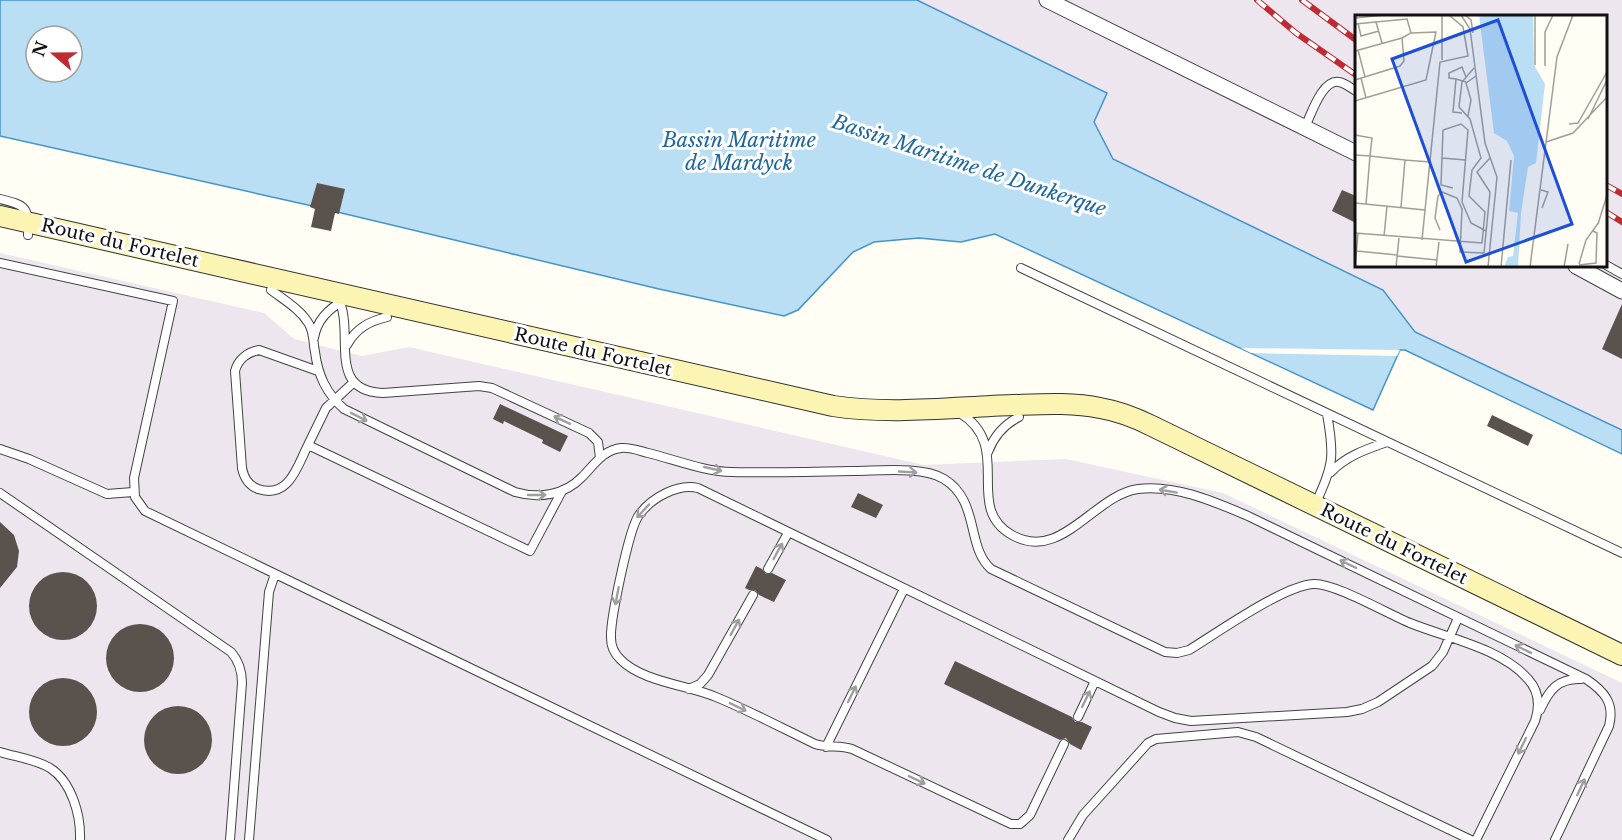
<svg xmlns="http://www.w3.org/2000/svg" width="1622" height="840" font-family="'Libre Baskerville',serif">
  <style>
    .industrial { fill: #ede6ee; fill-rule: evenodd }
    .water { fill: #badff5; stroke: #4394ca; stroke-width: 1.5; fill-rule: evenodd }
    .pier { fill: #fffdf4 }
    .building { fill: #59524d }
    .lines { fill: none; stroke-linecap: round; stroke-linejoin: round }
    .service-casing { stroke: #434343; stroke-width: 10 }
    .minor-casing { stroke: #434343; stroke-width: 17 }
    .secondary-casing { stroke: #323232; stroke-width: 22 }
    .service { stroke: #fff; stroke-width: 8 }
    .minor { stroke: #fff; stroke-width: 15 }
    .secondary { stroke: #fcf4b2; stroke-width: 20 }
    .rail-casing { stroke: #be2b32; stroke-width: 6 }
    .rail { stroke: #fff; stroke-width: 4; stroke-dasharray: 11; stroke-linecap: butt }
    .oneway { stroke: #9f9f9f }
    .labels { text-anchor: middle; dominant-baseline: central; stroke-width: 6; stroke-linejoin: round; paint-order: stroke }
    .street-label { font-size: 18px; fill: #101010; stroke: #fff }
    .water-label { font-size: 20px; font-style: italic; fill: #1c67a0; stroke: #fff }
    .inset-road { fill: none; stroke: #9f9e99; stroke-width: 1.5 }
    .view { fill: #1d4ed8; fill-opacity: 0.15; stroke: #1d4ed8; stroke-width: 3 }
    .inset-edge { fill: none; stroke: #101010; stroke-width: 3 }
  </style>
  <rect width="100%" height="100%" fill="#fffdf4"/>
  <path class="industrial" d="M917 0H1622V430L1414 332 1383 290 1112 159 1094 122 1107 93ZM1356 16H1606V266H1356Z
    M0 253 264 313 294 339 362 356 409 347 924 465 1066 459 1223 493 1622 683V840H0Z"/>
  <path class="water" d="M0 0H917L1107 93 1094 122 1113 159 1383 290 1415 332 1622 430V454L1405 350H1400L1373 410 995 234 961 242 919 238 874 242 853 252 798 310 784 316 659 289 308 205 0 136ZM36 36H72V72H36Z"/>
  <path class="pier" d="M1241 348 1400 350 1397 356 1251 353Z"/>
  <path class="building" d="M317 183 345 189 339 214 335 213 331 231 311 227 315 209 310 207Z
    M1342 190 1356 196V223L1332 211Z
    M1622 304V359L1602 349Z
    M500 404 568 436 560 452 542 443 543 440 504 421 503 424 493 419Z
    M1492 415 1533 435 1528 446 1487 426Z
    M858 493 883 505 876 518 851 507Z
    M0 522 14 535 19 551 17 567 0 588Z
    M756 566 762 569 766 574 772 573 786 580 774 602 759 595 755 590H749L745 588Z
    M29 606a34 34 0 1 1 68 0a34 34 0 1 1-68 0Z
    M106 658a34 34 0 1 1 68 0a34 34 0 1 1-68 0Z
    M955 661 1072 717 1075 722H1082L1092 727 1081 750 1070 744 1066 738 1060 740 944 684Z
    M29 712a34 34 0 1 1 68 0a34 34 0 1 1-68 0Z
    M144 740a34 34 0 1 1 68 0a34 34 0 1 1-68 0Z"/>
  <g class="lines">
    <g class="service-casing">
      <path id="service" d="M1305 127C1311 115 1322 79 1339 82 1345 83 1351 88 1356 91
        M0 199C26 205 29 207 28 235
        M0 263 173 301 134 478 135 497 145 511 827 840
        M1606 265 1622 274
        M1021 268 1622 553
        M271 290C284 300 300 309 309 324 314 333 313 342 315 352 318 375 326 393 344 409L515 492C539 499 565 495 582 477 594 465 603 450 621 448 630 447 640 451 648 453 673 459 706 472 732 472 773 473 813 472 854 471 878 471 923 466 944 479 980 501 966 547 991 569L1165 652 1177 653 1189 650C1217 633 1283 586 1313 584 1333 582 1388 614 1410 623 1447 638 1501 648 1528 679 1539 691 1540 706 1535 721L1476 840
        M337 296C357 330 324 391 383 393L479 386 492 388 589 433 598 442 600 458
        M314 338C317 319 329 308 345 300
        M347 345C356 328 370 321 387 317
        M354 382 326 408 308 445 530 551 562 491
        M960 413C1015 447 962 507 1012 535 1061 563 1094 495 1138 489 1175 484 1215 502 1248 516L1586 679C1604 691 1615 703 1609 726L1555 840
        M308 445C297 467 289 499 258 489 248 485 244 478 242 468L235 371C238 359 248 352 259 350L318 371
        M0 449 29 459 107 494 133 492
        M988 452C994 436 1003 425 1019 417
        M1331 472C1346 456 1367 449 1387 442
        M0 493 231 652C239 661 242 671 242 683L230 840
        M1315 505C1333 465 1335 458 1327 414
        M768 569 788 533
        M689 689 700 684 708 675 753 595
        M1540 710C1549 690 1558 678 1581 679
        M1078 717 1095 681
        M1064 744 1030 815 1020 824H1011L852 749C840 745 827 748 815 744 782 728 750 711 716 697 688 685 642 682 620 659 614 653 611 646 611 638 610 621 629 528 639 515 651 498 678 483 698 488L1159 712 1175 718 1191 721 1347 712 1362 709 1378 702 1432 666 1443 652 1458 618
        M826 747 904 589
        M0 752C16 757 35 759 50 768 72 782 81 816 80 840
        M249 840 269 592 275 574
        M1068 840 1083 815 1148 743 1156 739 1238 732 1256 737 1471 840"/>
    </g>
    <g class="minor-casing">
      <path id="minor" d="M1047 0 1356 153
        M1576 266 1622 291"/>
    </g>
    <g class="secondary-casing">
      <path id="secondary" d="M0 216 833 406C892 415 954 407 1013 405 1042 404 1072 402 1100 408 1118 411 1136 418 1152 426L1622 655"/>
    </g>
    <use href="#service" class="service"/>
    <use href="#minor" class="minor"/>
    <use href="#secondary" class="secondary"/>
    <g class="rail-casing">
      <path id="rail" d="M1257 0 1296 33 1356 75
        M1302 0 1356 40
        M1606 185 1622 194
        M1606 212 1622 222"/>
    </g>
    <use href="#rail" class="rail"/>
  </g>
  <defs><path id="oneway-shaft" d="M-6 0H5M1.5-3L5.5 0L1.5 3" fill="none" stroke-width="1.6" stroke-linecap="round" stroke-linejoin="round" transform="scale(1.5)"/></defs>
  <g class="oneway">
    <use href="#oneway-shaft" transform="translate(359 417) rotate(27)"/>
    <use href="#oneway-shaft" transform="translate(562 420) rotate(-155)"/>
    <use href="#oneway-shaft" transform="translate(713 469) rotate(13)"/>
    <use href="#oneway-shaft" transform="translate(908 472) rotate(3)"/>
    <use href="#oneway-shaft" transform="translate(1168 491) rotate(-170)"/>
    <use href="#oneway-shaft" transform="translate(537 495)"/>
    <use href="#oneway-shaft" transform="translate(643 511) rotate(133)"/>
    <use href="#oneway-shaft" transform="translate(778 551) rotate(-61)"/>
    <use href="#oneway-shaft" transform="translate(1348 564) rotate(-154)"/>
    <use href="#oneway-shaft" transform="translate(617 596) rotate(101)"/>
    <use href="#oneway-shaft" transform="translate(735 627) rotate(-61)"/>
    <use href="#oneway-shaft" transform="translate(1523 649) rotate(-154)"/>
    <use href="#oneway-shaft" transform="translate(852 694) rotate(-64)"/>
    <use href="#oneway-shaft" transform="translate(1086 699) rotate(-64)"/>
    <use href="#oneway-shaft" transform="translate(738 707) rotate(26)"/>
    <use href="#oneway-shaft" transform="translate(1522 746) rotate(116)"/>
    <use href="#oneway-shaft" transform="translate(917 780) rotate(25)"/>
    <use href="#oneway-shaft" transform="translate(1581 787) rotate(-65)"/>
  </g>
  <g class="labels">
    <g class="street-label">
      <text transform="translate(120 243) rotate(13)">Route du Fortelet</text>
      <text transform="translate(593 352) rotate(13)">Route du Fortelet</text>
      <text transform="translate(1394 544) rotate(26)">Route du Fortelet</text>
    </g>
    <g class="water-label">
      <text x="739" y="140">Bassin Maritime<tspan x="739" dy="23">de Mardyck</tspan></text>
      <text transform="translate(969 165) rotate(18)">Bassin Maritime de Dunkerque</text>
    </g>
  </g>
  <g transform="translate(1355 15)">
    <rect width="252" height="252" fill="#fffdf4"/>
    <path d="M124 0H178L179 50 190 69 181 148 173 152 166 198 163 252H149L153 242 158 241 163 198 154 196 159 141 152 126 139 118Z" fill="#badff5"/>
    <path class="inset-road" d="M106 0 115 14 130 128 142 162 133 252M110 0 116 5 118 18M180 0V50M0 3 29 0M21 7 27 28M3 8 6 21 24 16M0 9 52 4 56 18 47 23 49 46 45 51 0 65M3 35 10 62M0 36 47 23M87 45V0M190 51V17L198 0M6 63 11 83M101 64 94 63V58L107 52 111 62M0 86 71 65 81 17 56 18M107 98 98 97 101 64 111 67M113 101 116 85 111 68 121 61M233 104 252 65M214 109 223 108 252 57M0 120 17 123 15 141 0 140M191 127 218 118 252 82M87 143 110 145M98 173 86 170 88 115 106 109 113 115 107 187 116 208 131 216M186 175 193 177 187 193M0 188 70 195M11 189 15 141 50 145M46 192 50 145 75 147M243 209 252 180M85 215 80 203 83 181 87 177 102 183 107 194 105 237 129 238 135 177 122 157 135 143M0 218 127 228 130 197 114 181 117 155 126 143 115 104 104 92 107 67 119 53M29 221 32 191M67 225 85 47 113 41 108 12 94 0M2 236 42 240M42 241 82 245M224 249 231 225 244 207M224 250 241 248 242 218 238 216M0 252 3 219M41 252 44 223M81 252 84 227M146 252 156 145M175 252 202 42 218 0M209 252 213 229"/>
    <path class="view" d="M143 5 217 209 111 247 37 44Z"/>
    <rect width="252" height="252" class="inset-edge"/>
  </g>
  <g transform="translate(54 54) rotate(290)"><circle r="28" fill="#ffffff" stroke="#9f9f9f" stroke-width="1.5"/>
  <path d="M0-4.5L10 22L0 15L-10 22Z" fill="#be2b32"/>
  <text y="-9" font-size="16" font-weight="bold" text-anchor="middle" fill="#101010">N</text>
  </g>
</svg>
